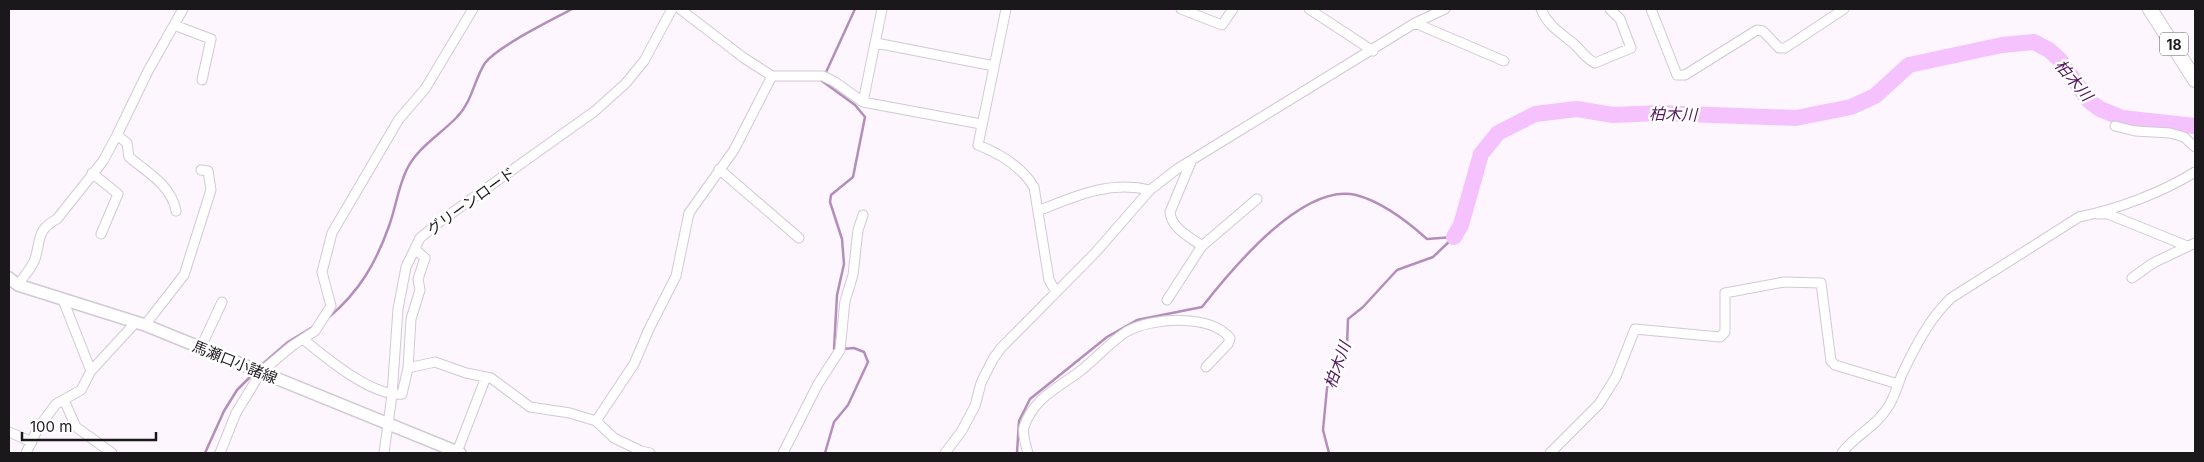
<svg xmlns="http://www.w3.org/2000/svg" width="2204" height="462" font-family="Inter,'Noto Sans JP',sans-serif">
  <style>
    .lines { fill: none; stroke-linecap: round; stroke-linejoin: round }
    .stream { stroke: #b48eba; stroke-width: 2.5 }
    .river { stroke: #f5c1fe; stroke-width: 16 }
    .minor-casing { stroke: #d1c9d3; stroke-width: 11 }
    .major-casing { stroke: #d1c9d3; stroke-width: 14 }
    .highway-casing { stroke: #d1c9d3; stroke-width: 16 }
    .minor { stroke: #fff; stroke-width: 9 }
    .major { stroke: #fff; stroke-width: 11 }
    .highway { stroke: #fff; stroke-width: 14 }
    .labels { text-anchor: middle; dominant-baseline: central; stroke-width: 5; stroke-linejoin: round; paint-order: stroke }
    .shield { fill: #fff; stroke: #5f5d5f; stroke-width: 1 }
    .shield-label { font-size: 14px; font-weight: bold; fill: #1b181b }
    .street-label { font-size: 15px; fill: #1b181b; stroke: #fff }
    .water-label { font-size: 16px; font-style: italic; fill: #53165e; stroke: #fff }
  </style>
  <rect width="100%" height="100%" fill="#fdf6fe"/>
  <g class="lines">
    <path class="stream" d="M329 317C359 292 376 263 389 226 396 207 398 187 407 169 418 147 441 134 457 117 472 102 474 80 485 63 498 46 552 20 572 9
      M836 349H834L837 295 844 264 842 239 830 202 831 195 853 177 865 117 855 105 822 81 855 9
      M258 368 288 342 316 325
      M205 453 224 411 237 390 255 372
      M825 453 834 422 848 405 868 362 864 352 854 348 842 349
      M1017 453 1019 421 1030 399 1107 337 1137 320 1202 307C1231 270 1303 182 1356 195 1383 202 1407 221 1427 239L1454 237
      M1329 453 1323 430 1327 388 1347 345 1348 319 1363 307 1397 270 1433 257 1453 238"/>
    <path class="river" d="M1454 237 1461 225 1481 154 1498 133 1535 114 1577 109 1613 115 1659 113 1796 118 1851 107 1875 96 1909 65 2002 45 2034 42 2049 50 2060 60 2089 101 2100 109 2122 118 2195 126"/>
    <g class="minor-casing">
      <path id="minor" d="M680 9 744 58 772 76H823L835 82 863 102 981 124
        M1006 9 978 145C1001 154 1021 166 1034 187L1049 280 1056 292
        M1181 9 1222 25 1233 9
        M1309 9 1373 51
        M1541 9C1548 26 1560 32 1574 44 1582 51 1585 58 1595 63L1631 48 1620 19 1610 9
        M1651 9 1677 75H1685L1757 30 1763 31 1779 48H1785L1844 9
        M1415 23 1504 61
        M174 25 211 39 202 80
        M876 43 994 66
        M863 102 882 9
        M2115 126 2135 131 2170 133 2184 137 2195 147
        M117 135 127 143 129 157C147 172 172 186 176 211
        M1191 162 1170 212C1171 228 1190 237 1202 246
        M719 169 799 238
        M92 173 118 194 101 234
        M1038 211C1075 196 1110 180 1150 190
        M2098 214H2108L2187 246
        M2132 278 2153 263 2195 243
        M18 285C23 277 32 268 35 259 41 240 36 230 57 219L103 161 117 135 148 71 183 9
        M63 300 91 371
        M1167 300 1202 246 1257 199
        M145 325 184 275 211 190 208 171 201 170
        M303 339C325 357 372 397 402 394L408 368 435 362 466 373 491 378 530 407 570 413 596 421 614 438 641 451 650 453
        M201 347 222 302
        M408 368 411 319 420 290 418 279 425 258 415 249
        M64 400 76 427 112 453
        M596 421 634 364 649 329 676 276 689 213 734 150 772 76
        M9 432 32 442
        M457 452 486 377
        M26 453 38 428 56 404 81 390 91 371 136 322
        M220 453 236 413 261 372 292 346 315 331 331 306 322 272 332 233 399 119 425 89 473 9
        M384 453 392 395 398 309 406 267 420 238 442 220 595 111 626 83 644 61 672 9
        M783 453 818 384 840 350 845 301 853 275 858 230 863 215
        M945 453 961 432 975 406 981 383 993 359 1001 348 1095 253 1150 190 1177 169 1415 23 1445 9
        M1028 453C1026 446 1022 434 1024 427 1033 399 1057 388 1079 372 1095 360 1109 343 1126 332 1152 317 1210 314 1230 338L1228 344 1206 367
        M1550 453 1599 404 1616 377 1635 329 1720 337 1725 332V293L1784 282 1821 283 1831 361 1835 365 1898 384
        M1842 453C1855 435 1876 427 1888 407 1895 397 1898 383 1903 372 1916 345 1930 318 1951 298L2079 217C2118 209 2161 193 2195 172"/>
    </g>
    <g class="major-casing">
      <path id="major" d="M9 278 18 285 145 325 460 453"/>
    </g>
    <g class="highway-casing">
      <path id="highway" d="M2150 9 2195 80"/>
    </g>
    <use href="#minor" class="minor"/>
    <use href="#major" class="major"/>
    <use href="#highway" class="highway"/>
  </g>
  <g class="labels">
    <rect class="shield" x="2160" y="32.5" width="28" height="23" rx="4"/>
    <g class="shield-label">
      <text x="2174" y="44">18</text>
    </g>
    <g class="street-label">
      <text transform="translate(471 201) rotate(-36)">グリーンロード</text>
      <text transform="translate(235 362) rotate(22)">馬瀬口小諸線</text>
    </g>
    <g class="water-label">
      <text transform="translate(2074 80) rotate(50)">柏木川</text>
      <text transform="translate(1673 114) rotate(1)">柏木川</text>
      <text transform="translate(1337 365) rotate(-70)">柏木川</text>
    </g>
  </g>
  <rect width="2204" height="462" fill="none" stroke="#1b181b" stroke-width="20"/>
  <path d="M22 432v8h134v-8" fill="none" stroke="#1b181b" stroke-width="2.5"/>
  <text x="30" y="432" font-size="15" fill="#1b181b" stroke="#ffffff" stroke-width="4" paint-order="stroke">100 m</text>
</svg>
